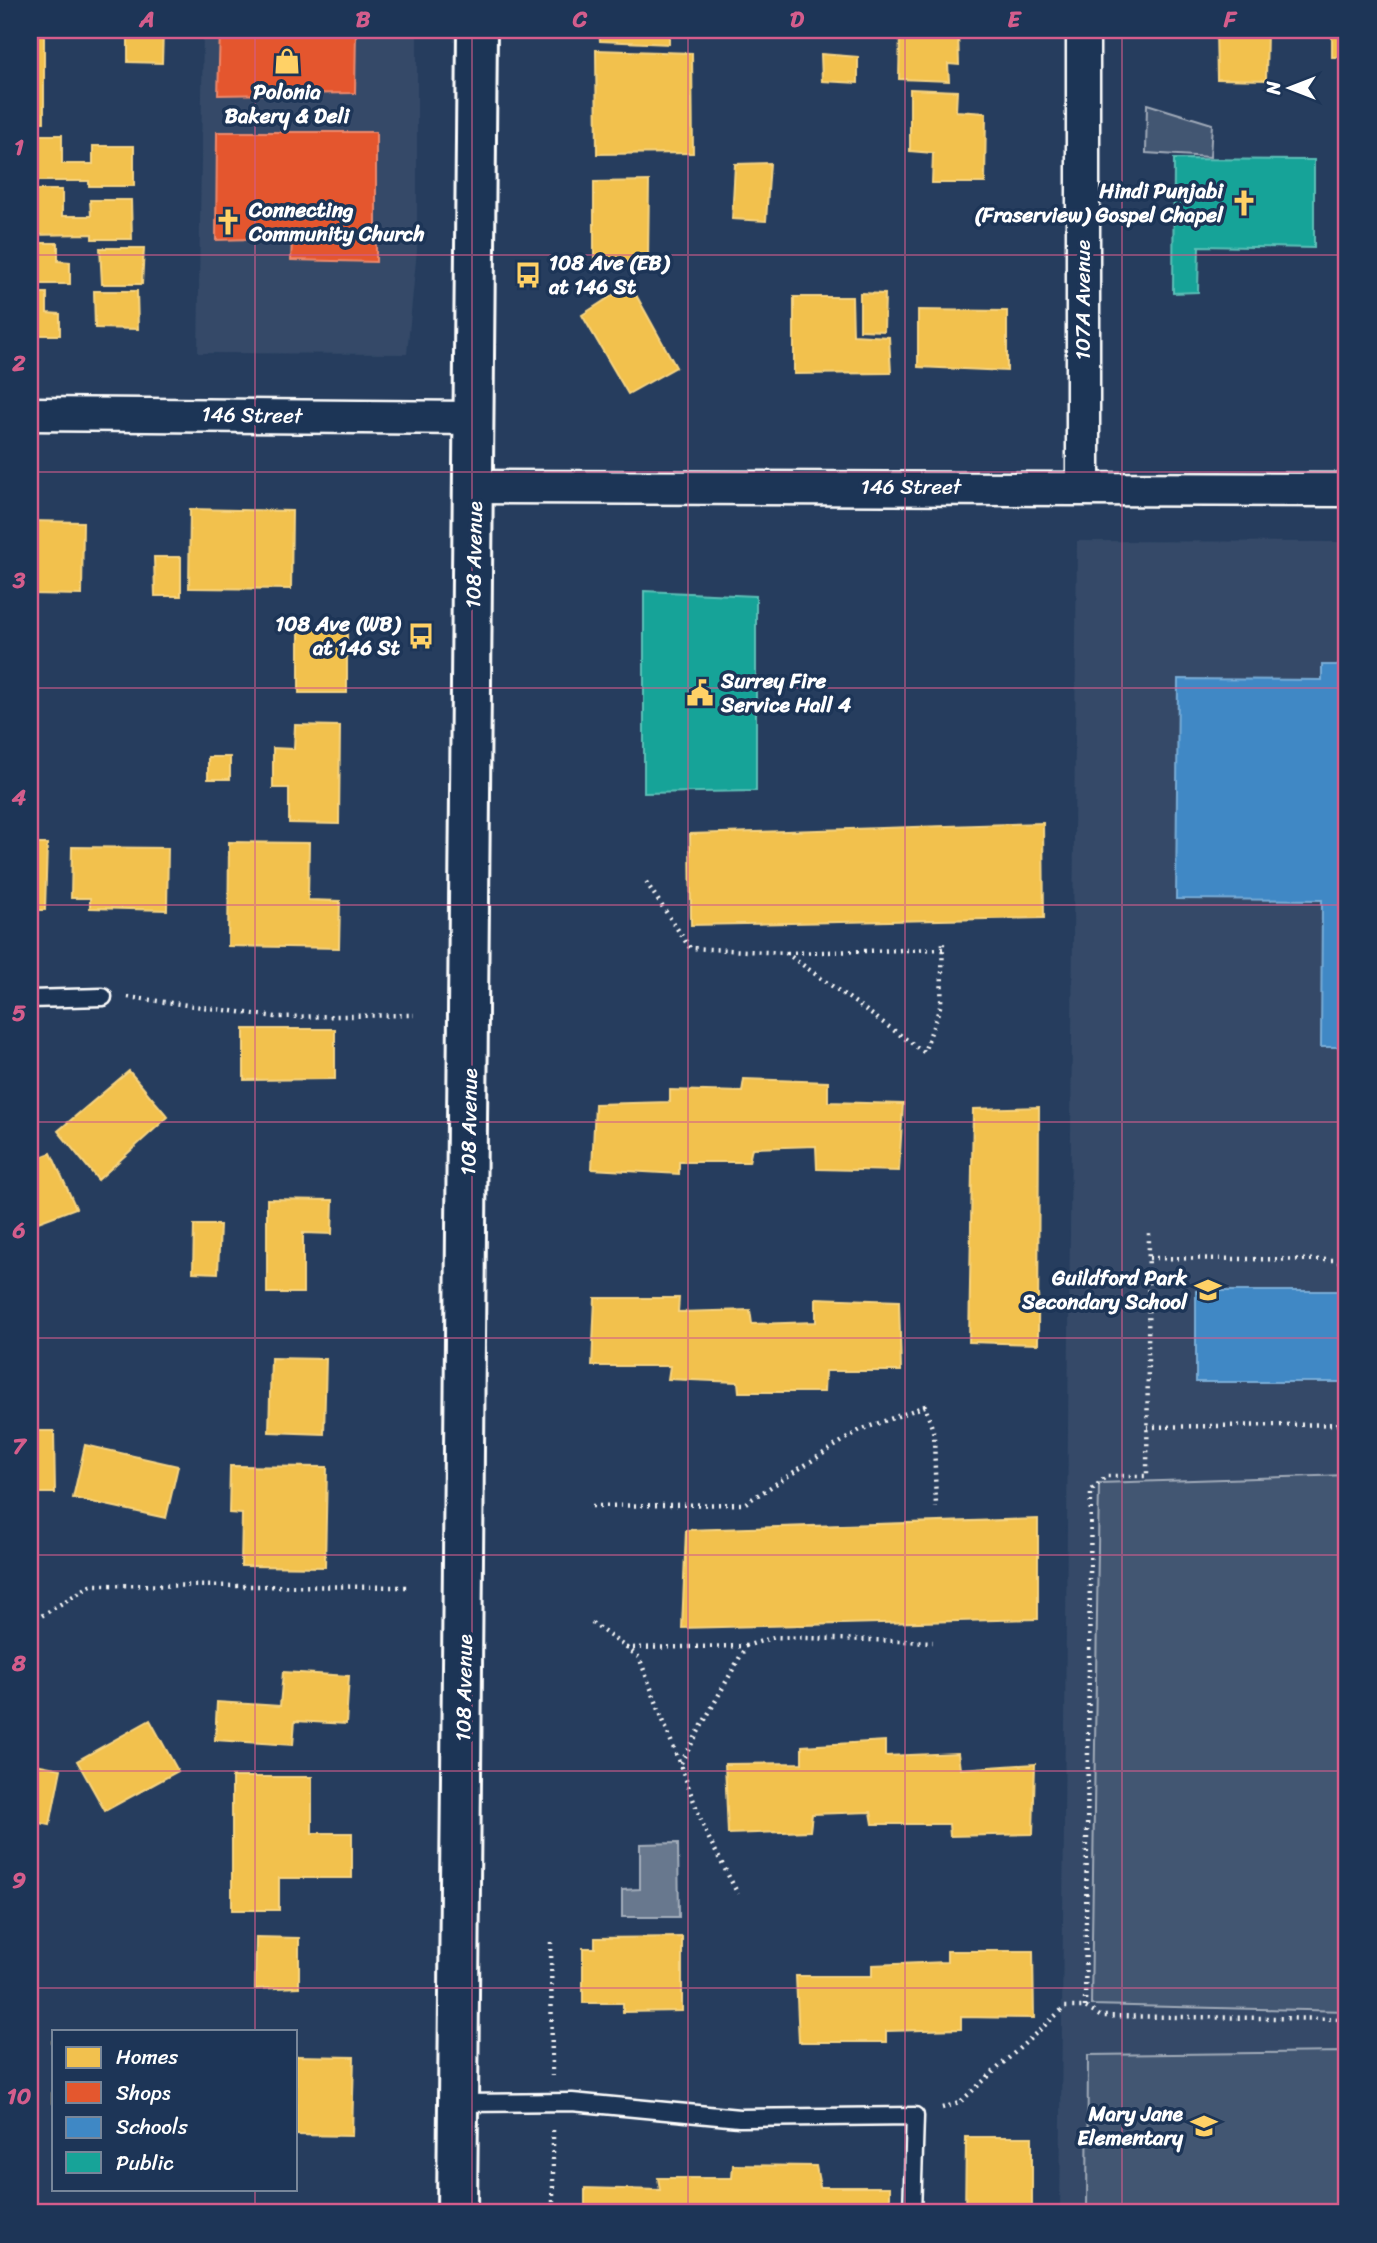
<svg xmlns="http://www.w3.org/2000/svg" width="1377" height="2243" font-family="Sriracha,sans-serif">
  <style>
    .built { fill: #344a68 }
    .green { fill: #425672; stroke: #a0aab8; stroke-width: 2 }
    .water { fill: #67788e; stroke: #a4aebb; stroke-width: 2 }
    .homes { fill: #f2c14e; stroke: #f6d483; stroke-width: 2 }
    .shops { fill: #e4572e; stroke: #ec896d; stroke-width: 2 }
    .schools { fill: #3f88c5; stroke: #79acd6; stroke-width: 2 }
    .public { fill: #17a398; stroke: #5dbfb7; stroke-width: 2 }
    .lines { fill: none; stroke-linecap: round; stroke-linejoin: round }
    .lane-casing { stroke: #fff; stroke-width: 21 }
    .street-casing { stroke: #fff; stroke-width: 37 }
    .secondary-casing { stroke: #fff; stroke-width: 44 }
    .path { stroke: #fff; stroke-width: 4.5; stroke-dasharray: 2 5; stroke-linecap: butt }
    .lane { stroke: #1d3557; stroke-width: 16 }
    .street { stroke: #1d3557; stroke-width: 32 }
    .secondary { stroke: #1d3557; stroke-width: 38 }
    .grid { fill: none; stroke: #d45d8c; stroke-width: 2; stroke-opacity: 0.55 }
    .labels { text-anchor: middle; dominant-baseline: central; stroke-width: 7; stroke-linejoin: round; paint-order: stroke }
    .poi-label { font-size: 21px; font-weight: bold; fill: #fff; stroke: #1d3557; text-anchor: end }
    .street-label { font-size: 21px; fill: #fff; stroke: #1d3557 }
    .neatline { fill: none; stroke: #d45d8c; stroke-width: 2.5 }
    .grid-label { font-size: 23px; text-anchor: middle; font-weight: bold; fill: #d45d8c }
  </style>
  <rect width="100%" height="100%" fill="#263d5e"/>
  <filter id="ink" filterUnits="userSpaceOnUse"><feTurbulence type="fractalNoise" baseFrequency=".0143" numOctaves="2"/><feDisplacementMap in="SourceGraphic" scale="14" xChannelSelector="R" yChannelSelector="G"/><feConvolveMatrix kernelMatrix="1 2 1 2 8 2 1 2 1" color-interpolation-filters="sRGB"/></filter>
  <g filter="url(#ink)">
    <path class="built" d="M203 30H417V250L407 354 198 353Z
      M1077 541 1347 542V2213H1060Z"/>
    <path class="green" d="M1147 104 1212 124 1210 157 1146 153Z
      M1347 1475V2011L1091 2005 1099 1483Z
      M1347 2052V2213H1087L1088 2055Z"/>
    <path class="water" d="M678 1843 679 1917H622V1890L640 1889V1844Z"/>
    <path class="homes" d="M30 30H44V122H30Z
      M128 30H163L162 63 128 62Z
      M599 30H669V44L600 41Z
      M900 30H958L959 65 948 64 949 81 899 79Z
      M1216 30H1267L1266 80 1217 79Z
      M1332 30H1347V57H1332Z
      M596 50 692 53 693 153 597 154Z
      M821 54 858 57V83L822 81Z
      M910 89 957 91 956 111 986 113 985 183H932L933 153 910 151Z
      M30 135H62V164H93V146H134V186H89V181H30Z
      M770 163 766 221 732 219 735 164Z
      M649 181 648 261 594 263V182Z
      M30 190H62V216H91L90 200H131L132 239H92V234L30 235Z
      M30 243H58V261L70 262V284H30Z
      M100 248H144L142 284H102Z
      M630 284 676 367 628 394 582 315Z
      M94 291H137L138 329 95 328Z
      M30 293H47V313L60 314V335H30Z
      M860 293 885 294 884 331 860 330Z
      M794 297H852L853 335 889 337 891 373 794 374Z
      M918 310 1007 311V371L918 367Z
      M190 509 292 511 291 589 189 588Z
      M30 521 83 522 82 595 30 594Z
      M154 557H181V596H155Z
      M299 627H347V693H299Z
      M295 725 340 726 339 824 289 823V788H273V748L294 749Z
      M208 757H230V779H208Z
      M1043 823 1044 918 691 925 690 834Z
      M229 842 309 843 308 900 340 901 339 948 228 946Z
      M30 844H47L45 910H30Z
      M72 847 168 848 167 910 90 908V898H71Z
      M244 1029H335V1079L244 1080Z
      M129 1071 168 1117 98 1180 58 1131Z
      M744 1079 828 1082V1102L903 1104 899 1171 817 1169 816 1146 752 1148 749 1162H679V1174L592 1169 595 1104 670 1102V1090L742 1092Z
      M1039 1107 1038 1344 969 1342 973 1109Z
      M51 1153 76 1208 30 1225V1161Z
      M267 1199 333 1200 332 1234 303 1233V1293H267Z
      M194 1225H220L218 1273 193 1272Z
      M595 1298H679L678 1312 750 1310 752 1324 816 1322V1298L899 1301 901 1371H825L824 1392H739L738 1382 668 1379 670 1366H592Z
      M271 1358 326 1359 324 1434 269 1432Z
      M30 1431H54L55 1493H30Z
      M85 1445 178 1466 166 1518 73 1498Z
      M230 1466 327 1467 325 1567 241 1566 242 1514 229 1513Z
      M1038 1519V1619L682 1628 686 1530Z
      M283 1672 349 1676 346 1724 295 1721 293 1745 215 1740 217 1702 280 1706Z
      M150 1720 178 1771 105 1811 77 1761Z
      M885 1741V1756L958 1753 960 1769 1035 1764 1033 1834 950 1836 949 1824H873L871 1812 812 1814 810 1831 728 1834 725 1764 802 1763V1746Z
      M30 1763 61 1769 50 1825 30 1821Z
      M232 1777H312V1833H352V1878H279V1910H232Z
      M256 1937 299 1938V1987L255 1989Z
      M682 1937V2011L623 2012V2003H583V1948H595V1938Z
      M947 1951H1033L1034 2018 961 2017V2029L886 2031V2042H799L796 1976H872V1965L947 1962Z
      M52 2041H54V2103H52Z
      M30 2051H34L33 2108H30Z
      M296 2056 354 2057 352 2136 296 2135Z
      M966 2137H1032V2213H965Z
      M733 2165 816 2166 820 2187H890V2213H585V2188L660 2190 658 2178H732Z"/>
    <path class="shops" d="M220 30H356L355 93 218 95Z
      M217 132H376V262L291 260 292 238 216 240Z"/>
    <path class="schools" d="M1322 665H1347V1047H1321L1322 900 1176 899 1178 679 1322 680Z
      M1196 1291H1347V1382H1196Z"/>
    <path class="public" d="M1174 159 1314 160V248L1199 246 1198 292 1173 293Z
      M644 591 756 596V791L644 793Z"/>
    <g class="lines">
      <g class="lane-casing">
        <path id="lane" d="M30 999 103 997
          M459 2103 572 2102 739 2118 915 2116 912 2213"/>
      </g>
      <g class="street-casing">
        <path id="street" d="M1083 30V487
          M30 414 475 418
          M475 487 1347 490"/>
      </g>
      <g class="secondary-casing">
        <path id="secondary" d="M457 2213 477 30"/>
      </g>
      <path class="path" d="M646 882 690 948 786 953 924 1052 941 1004 943 940
        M787 953 943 949
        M128 997 276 1017 414 1015
        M1149 1258 1336 1260 1347 1266
        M1147 1427 1347 1424
        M592 1506 744 1504 860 1430 925 1406 934 1434 936 1508
        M30 1623 91 1585 409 1587
        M592 1623 639 1657 706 1833 738 1894
        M626 1648 746 1646 774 1637 933 1642
        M681 1763 746 1646
        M551 1942 552 2076
        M1085 2007 1091 1491 1106 1476H1147L1149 1230
        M942 2108 959 2103 1065 2007H1085L1100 2016 1347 2019
        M553 2130V2213"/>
      <use href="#lane" class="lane"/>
      <use href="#street" class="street"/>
      <use href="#secondary" class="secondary"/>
    </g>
  </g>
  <path class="grid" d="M255 30V2031M472 30V2213M688 30V2213M905 30V2213M1122 30V2213M30 255H1347M30 472H1347M30 688H1347M30 905H1347M30 1122H1347M30 1338H1347M30 1555H1347M30 1771H1347M30 1988H1347M255 2189V2213"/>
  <defs>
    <g id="shop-bare" transform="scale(2.1)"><path d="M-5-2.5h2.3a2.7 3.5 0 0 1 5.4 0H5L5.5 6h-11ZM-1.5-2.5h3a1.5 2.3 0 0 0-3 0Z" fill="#ffd166" stroke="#1d3557" stroke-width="2.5" paint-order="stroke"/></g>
    <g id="church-bare" transform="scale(2.1)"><path d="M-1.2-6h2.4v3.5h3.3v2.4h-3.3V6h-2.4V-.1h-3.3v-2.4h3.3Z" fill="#ffd166" stroke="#1d3557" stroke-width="2.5" paint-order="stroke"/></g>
    <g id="bus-bare" transform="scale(2.1)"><path d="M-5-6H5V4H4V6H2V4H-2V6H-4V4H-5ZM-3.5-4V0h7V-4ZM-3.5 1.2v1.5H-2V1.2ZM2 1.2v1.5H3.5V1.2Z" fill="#ffd166" stroke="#1d3557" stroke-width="2.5" paint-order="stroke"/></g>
    <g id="civic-bare" transform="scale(2.1)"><path d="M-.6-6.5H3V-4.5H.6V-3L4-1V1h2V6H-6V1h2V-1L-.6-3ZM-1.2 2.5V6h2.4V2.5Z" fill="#ffd166" stroke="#1d3557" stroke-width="2.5" paint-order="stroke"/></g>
    <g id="school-bare" transform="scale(2.1)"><path d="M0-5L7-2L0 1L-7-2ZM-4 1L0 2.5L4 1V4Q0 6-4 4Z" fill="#ffd166" stroke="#1d3557" stroke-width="2.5" paint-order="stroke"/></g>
  </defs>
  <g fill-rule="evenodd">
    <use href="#shop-bare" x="287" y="61"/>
    <use href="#church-bare" x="1244" y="203"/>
    <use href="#church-bare" x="228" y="222"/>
    <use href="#bus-bare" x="528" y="275"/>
    <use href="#bus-bare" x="421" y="636"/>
    <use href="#civic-bare" x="700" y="693"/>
    <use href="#school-bare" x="1208" y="1290"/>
    <use href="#school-bare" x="1204" y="2126"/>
  </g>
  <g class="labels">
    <g class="poi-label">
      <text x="287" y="92" text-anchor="middle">Polonia<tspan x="287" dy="24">Bakery &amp; Deli</tspan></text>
      <text x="1223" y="191">Hindi Punjabi<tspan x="1223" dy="24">(Fraserview) Gospel Chapel</tspan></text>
      <text x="249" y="210" text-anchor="start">Connecting<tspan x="249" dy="24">Community Church</tspan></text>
      <text x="549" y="263" text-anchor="start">108 Ave (EB)<tspan x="549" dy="24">at 146 St</tspan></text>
      <text x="400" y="624">108 Ave (WB)<tspan x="400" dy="24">at 146 St</tspan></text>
      <text x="721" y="681" text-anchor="start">Surrey Fire<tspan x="721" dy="24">Service Hall 4</tspan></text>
      <text x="1187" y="1278">Guildford Park<tspan x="1187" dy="24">Secondary School</tspan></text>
      <text x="1183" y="2114">Mary Jane<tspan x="1183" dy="24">Elementary</tspan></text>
    </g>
    <g class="street-label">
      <text transform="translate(1083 300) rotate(-90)">107A Avenue</text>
      <text transform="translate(252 415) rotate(1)">146 Street</text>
      <text x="911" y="487">146 Street</text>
      <text transform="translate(474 555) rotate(-89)">108 Avenue</text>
      <text transform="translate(469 1122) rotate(-89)">108 Avenue</text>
      <text transform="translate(464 1688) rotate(-89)">108 Avenue</text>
    </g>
  </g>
  <rect width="1377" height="2243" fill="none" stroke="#1d3557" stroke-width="77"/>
  <rect x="52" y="2030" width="245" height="161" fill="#1d3557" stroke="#77869a" stroke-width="2"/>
  <rect x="66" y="2047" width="35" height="21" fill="#f2c14e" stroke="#77869a" stroke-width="2"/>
  <text x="116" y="2064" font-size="21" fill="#ffffff">Homes</text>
  <rect x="66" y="2082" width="35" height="21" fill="#e4572e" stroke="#77869a" stroke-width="2"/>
  <text x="116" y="2100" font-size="21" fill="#ffffff">Shops</text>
  <rect x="66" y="2117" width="35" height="21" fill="#3f88c5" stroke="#77869a" stroke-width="2"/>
  <text x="116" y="2134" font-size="21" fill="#ffffff">Schools</text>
  <rect x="66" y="2152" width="35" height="21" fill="#17a398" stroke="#77869a" stroke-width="2"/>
  <text x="116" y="2170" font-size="21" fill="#ffffff">Public</text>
  <g transform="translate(1290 88) rotate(270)" stroke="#1d3557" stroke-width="5" paint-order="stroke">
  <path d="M0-5L12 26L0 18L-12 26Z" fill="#ffffff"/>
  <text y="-10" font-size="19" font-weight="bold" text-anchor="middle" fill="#ffffff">N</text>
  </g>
  <rect x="38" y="38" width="1300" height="2166" class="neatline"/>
  <g class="grid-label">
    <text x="147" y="27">A</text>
    <text x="363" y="27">B</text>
    <text x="580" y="27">C</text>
    <text x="797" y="27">D</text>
    <text x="1014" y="27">E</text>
    <text x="1230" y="27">F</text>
    <text x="19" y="155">1</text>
    <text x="19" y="371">2</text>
    <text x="19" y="588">3</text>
    <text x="19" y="805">4</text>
    <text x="19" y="1021">5</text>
    <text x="19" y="1238">6</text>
    <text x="19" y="1454">7</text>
    <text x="19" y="1671">8</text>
    <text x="19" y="1888">9</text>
    <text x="19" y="2104">10</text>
  </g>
</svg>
